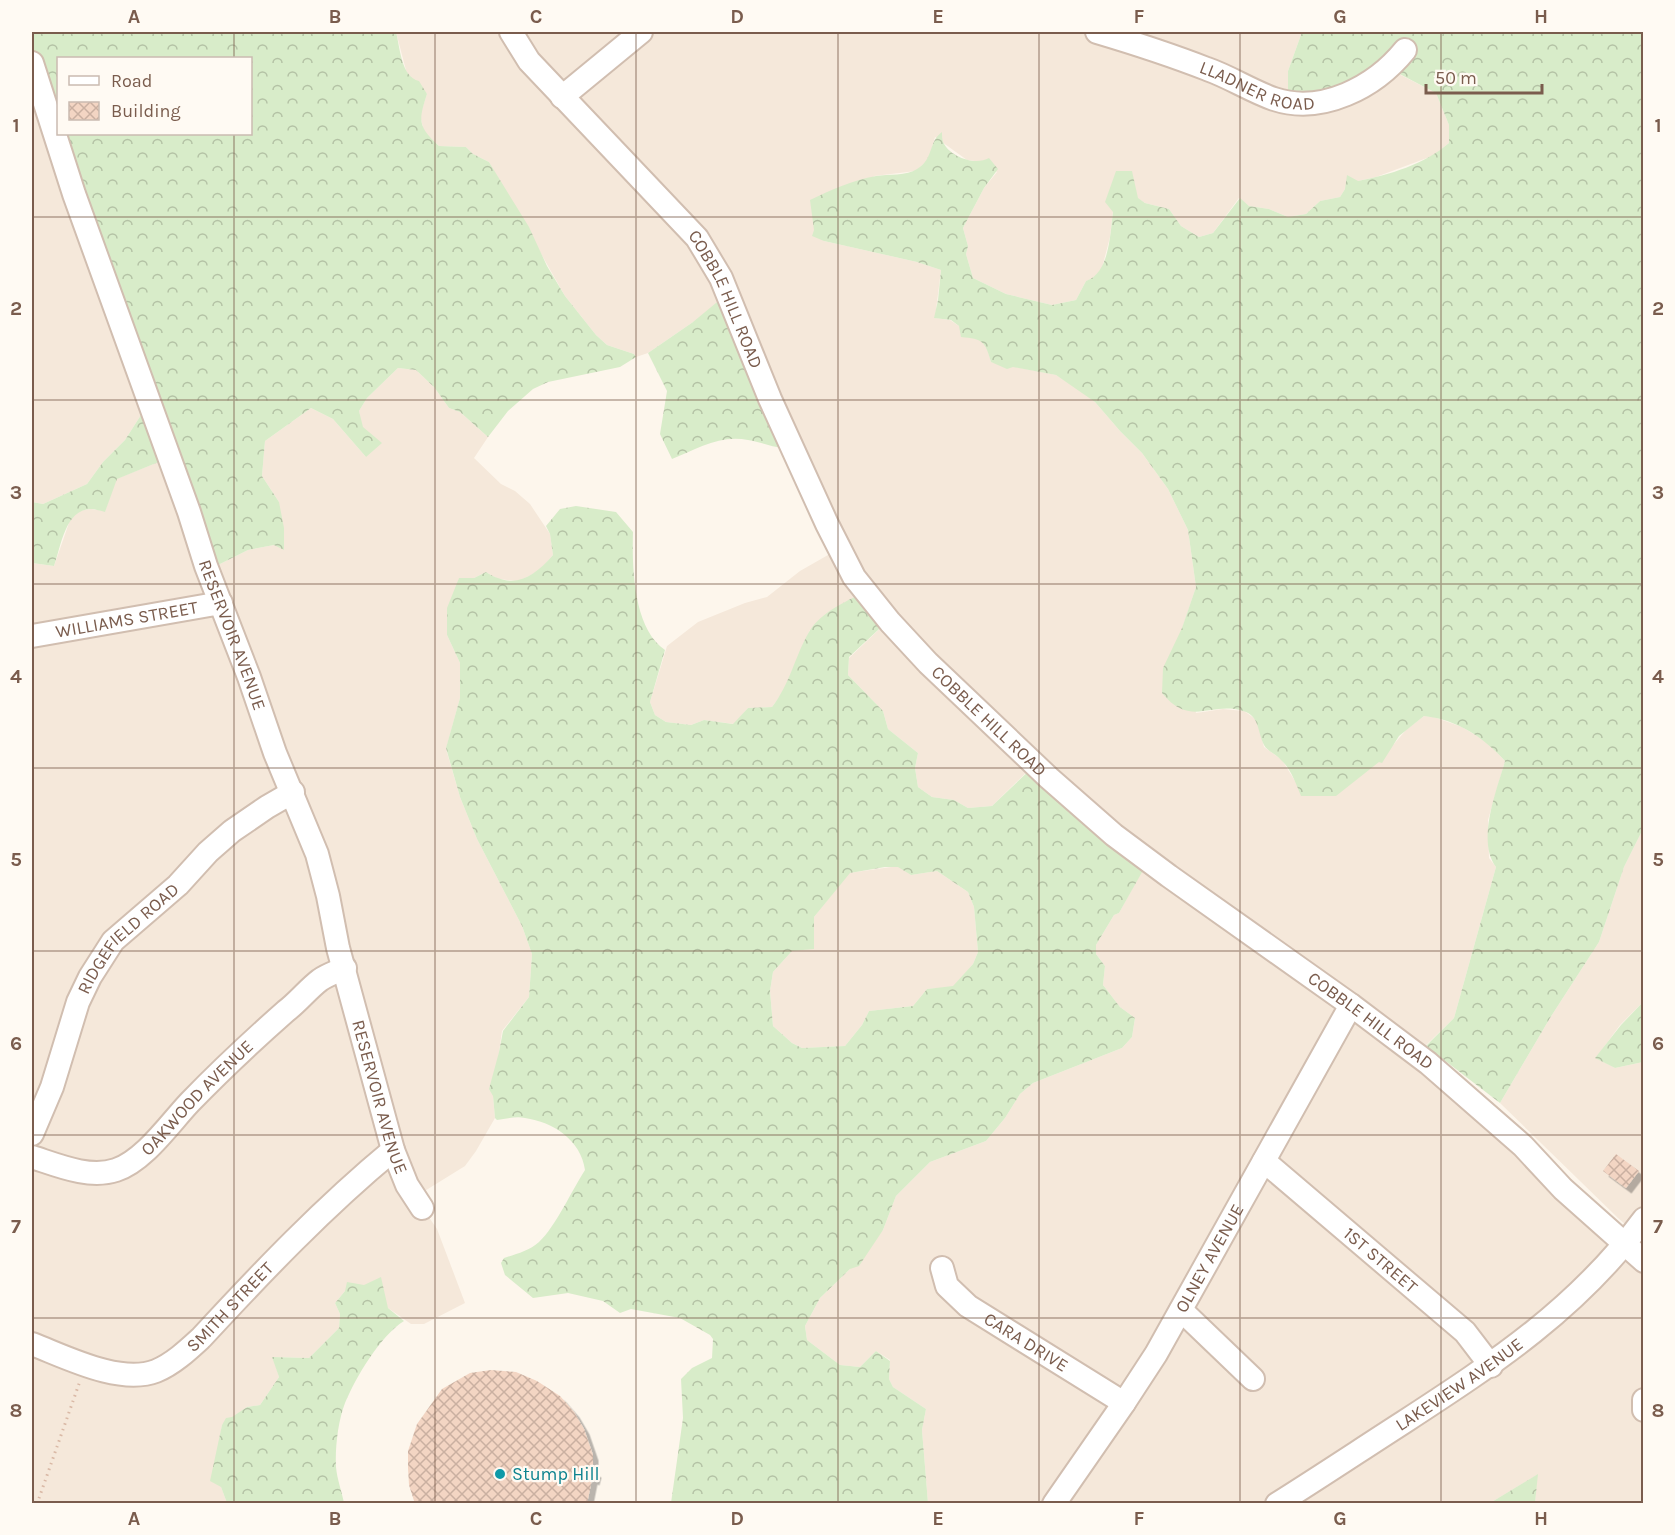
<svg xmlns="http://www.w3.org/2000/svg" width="1675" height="1535" font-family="Karla,sans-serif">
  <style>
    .residential { fill: #f5e8da }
    .forest { fill: url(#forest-crowns); fill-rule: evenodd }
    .building { fill: url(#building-cross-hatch); filter: url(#shadow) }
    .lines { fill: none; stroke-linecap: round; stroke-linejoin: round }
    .minor-casing { stroke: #d1beb0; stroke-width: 26 }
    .path { stroke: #d9b8a5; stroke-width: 3; stroke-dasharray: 1.5 4.5; stroke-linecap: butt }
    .minor { stroke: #fff; stroke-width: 22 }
    .grid { fill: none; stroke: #7a5c4d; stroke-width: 1.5; stroke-opacity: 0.55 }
    .culture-dot { fill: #0f9aa8; stroke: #fffaf3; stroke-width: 2 }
    .labels { text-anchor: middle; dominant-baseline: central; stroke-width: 4.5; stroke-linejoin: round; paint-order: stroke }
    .street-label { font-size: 18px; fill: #7a5c4d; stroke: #fffaf3 }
    .culture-label { font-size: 18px; fill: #0d838f; stroke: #fffaf3; text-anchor: start }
    .neatline { fill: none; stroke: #7a5c4d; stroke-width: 2 }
    .grid-label { font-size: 20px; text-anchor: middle; font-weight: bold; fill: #7a5c4d }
  </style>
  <defs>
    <pattern id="forest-crowns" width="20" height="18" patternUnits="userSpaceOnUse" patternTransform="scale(1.5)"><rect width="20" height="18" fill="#d8ecc9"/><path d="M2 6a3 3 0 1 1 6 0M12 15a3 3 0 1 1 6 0" fill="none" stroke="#b4c2a5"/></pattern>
    <pattern id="building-cross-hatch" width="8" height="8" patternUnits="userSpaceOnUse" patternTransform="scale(1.5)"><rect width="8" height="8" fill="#f3d5c3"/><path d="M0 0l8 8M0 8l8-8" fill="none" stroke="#cab0a1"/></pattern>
    <filter id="shadow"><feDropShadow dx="5.5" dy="5.5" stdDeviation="0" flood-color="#0004"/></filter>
  </defs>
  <rect width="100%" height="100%" fill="#fdf6ec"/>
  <path class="residential" d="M396 32H1302L1288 71 1389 69 1436 93 1449 125V143L1435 155 1376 177 1358 181 1345 189 1340 197 1320 201 1306 214 1288 217 1269 209 1249 206 1239 198 1213 233 1199 237 1181 226 1169 209 1145 203 1137 198 1113 211 1110 237 1102 268 1095 278 1086 281 1076 300 1052 305 1006 294 973 278 966 254 968 246 963 228 984 188 997 172 982 162 967 160 935 137 929 159 916 171 874 176 824 241 917 262 941 270 935 318 950 320 986 344 991 362 1056 375 1077 388 1095 402 1120 431 1142 453 1168 489 1188 530 1196 587 1182 629 1196 713 1223 709 1244 711 1257 720 1264 747 1282 760 1295 781 1394 744 1406 730 1424 716 1434 717 1462 727 1487 742 1505 761 1488 820 1489 858 1496 867 1454 1018 1421 1050 1643 1256V1503H1535L1537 1475 1490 1503H928L922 1430 926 1409 893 1387 889 1379 890 1360 876 1351 860 1367 840 1365 807 1340 805 1326 820 1298 850 1269 883 1230 896 1196 930 1162 986 1141 1005 1118 1020 1094 1033 1083 1122 1048 1132 1037 1135 1018 1120 1007 1103 985 1105 966 1096 954V945L1114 915 1119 913 1149 858 1035 764 992 806 968 808 954 800 932 797 918 787 915 768 918 753 888 729 883 711 848 675 849 658 891 618 810 630 783 692 772 707 748 708 734 724 704 720 691 725 666 722 655 715 650 702 667 646 698 622 745 603 767 597 800 571 842 547 823 505 693 322 648 353 636 357 634 354 607 345 596 335 565 296 489 162 473 154 466 147 439 146 424 132 420 115 427 94 407 74Z
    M32 68 148 404 125 440 103 462 87 484 43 504 32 502Z
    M398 368 416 370 434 387 449 408 460 412 488 437 474 458 501 484 515 491 530 504 550 534 552 547 553 555 539 571 519 581 498 579 486 572 474 578H459L447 635 460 663V698L446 749 460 797 477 839 522 926 532 954 529 997 502 1031 493 1096 495 1118 476 1151 465 1166 415 1197 437 1229 465 1303 424 1324H411L388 1308 364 1285 345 1291 335 1303 340 1314 339 1328 309 1358 273 1357 279 1377 260 1405 247 1407 222 1425 218 1449 221 1487 227 1503 32 1504V563L54 566 70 520 78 511 91 509 105 511 116 479 166 459 210 569 248 550 274 545 279 502 262 476 265 441 311 408 333 419 366 457 359 411 367 398Z
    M1643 829V1002L1620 1025 1596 1058 1615 1068 1643 1062V1240L1618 1218 1500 1103 1550 1018 1599 942 1624 867Z
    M898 866 911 875 937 871 968 892 974 907 978 952 973 964 953 987 927 989 913 1006 869 1011 862 1025 845 1046 802 1048 792 1043 773 1026 770 991 773 972 792 951 814 948V917L849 873Z"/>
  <path class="forest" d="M32 32H396C400 47 401 77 419 81L427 94C418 122 418 126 439 146L466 147 473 154 489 162 529 227 547 266 565 296 596 335 607 345 634 354 636 357 620 367 548 382 533 389 508 411 488 437 460 412 449 408 434 387 416 370 398 368 367 398 359 411 363 427 382 443 366 457 333 419 311 408 265 441 262 476 279 502 284 528V550L274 545 248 550 210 569 166 459 117 479 105 512C101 511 95 509 91 509 65 509 61 547 54 566L32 563V502L43 504 87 484 103 462 125 440 148 404 32 68ZM58 58H250V134H58Z
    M1302 32H1643V829L1624 867 1599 942 1550 1018 1500 1103 1426 1046 1454 1018 1496 867C1476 841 1497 790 1505 761 1483 737 1458 720 1424 716L1399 736 1382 763 1379 762 1336 796H1301C1296 784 1291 769 1281 760 1276 754 1267 751 1264 745 1257 731 1260 716 1243 711 1211 701 1190 728 1162 693L1163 668 1182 628 1196 587 1188 530 1168 489 1142 453 1120 431 1095 402 1056 375 1013 367 1007 369 991 362C985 341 983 339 961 337L959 326 951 320 934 318 938 300 941 270 917 262 824 241 812 236 814 230 810 200C831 190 853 180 876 176 888 174 907 176 917 169 934 159 928 142 942 132 942 135 942 139 943 142 950 157 975 166 989 158L998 169 984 188 963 228 968 246 966 254 973 278 1006 294 1052 305 1076 300 1086 281C1110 273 1110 233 1113 212L1105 202 1116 171H1132L1138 198 1145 203 1169 209 1181 226 1199 237 1213 233 1240 198 1249 206 1269 209 1288 217 1306 214 1320 201 1340 197 1345 189 1347 175 1358 181C1389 175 1425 164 1449 143V125L1436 93 1390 69 1368 86 1288 99V71Z
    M728 293 784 448C771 447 761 442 748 440 721 434 696 449 672 459L660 434 667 391 648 353 693 322Z
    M576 506 616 512 633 532C632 567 633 628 665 650L650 702 655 715 666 722 691 725 704 720 733 724 748 708 772 707C790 684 795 656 809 632 821 611 850 600 870 589L891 618 849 657 848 675 883 711 888 729 918 753 915 768 918 787 932 797 954 800 968 808 992 806 1036 764 1150 858 1119 913 1114 915 1096 945V954L1105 966 1103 985 1120 1007 1135 1018 1132 1037 1122 1048 1033 1083 1020 1094 1005 1118 986 1141 930 1162 896 1196 883 1230 859 1266 850 1269 820 1298 805 1326 807 1340 840 1365 860 1367 876 1351 890 1361 889 1379 893 1387 926 1409 922 1430 928 1503H671L683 1418 681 1379 692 1368 712 1358 713 1339 710 1335 680 1318 631 1309 620 1313 603 1301 568 1293 533 1298 505 1275 501 1263 504 1258C516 1254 529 1251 539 1242 556 1226 572 1190 585 1170 581 1140 553 1122 525 1118 516 1116 506 1119 497 1120L495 1118 493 1096 489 1089 499 1052 503 1031 529 997 532 954 522 926 477 839 460 797 446 748 460 698V663L447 635V608L459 578H474L486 572C514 590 533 578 553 555L550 534 546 526 560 509ZM885 867H898L911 875 937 871 968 892 974 907 978 952 973 964 953 986 927 989 913 1006 869 1011 862 1025 845 1046 802 1048 792 1043 773 1026 770 991 773 972 792 951 814 949V917L850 873Z
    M1643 1002V1062L1615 1068 1595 1058 1621 1025Z
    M381 1277 388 1308 404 1321C380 1336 356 1377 345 1403 338 1421 335 1448 336 1467 337 1479 342 1492 344 1503H227L221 1487 210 1481 222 1425 226 1418 232 1417 247 1407 260 1405 279 1377 272 1357 309 1358 339 1328 340 1314 335 1303 345 1291 347 1282 364 1285Z
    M1538 1474 1535 1503H1490Z"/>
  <path class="building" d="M1616 1154 1639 1171 1626 1188 1603 1171Z
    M491 1370 516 1372 537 1381 560 1396 574 1412 584 1429 593 1455V1471L596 1472 594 1480 592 1479 587 1504H415L409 1485 408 1468V1451L417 1424 442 1389 470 1373Z"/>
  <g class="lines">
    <g class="minor-casing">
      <g id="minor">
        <path id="s1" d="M511 32 529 61 697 238 721 278 770 399 827 524 854 577 890 622 928 663 1049 778 1114 835 1169 876 1351 1005 1428 1063 1523 1146 1563 1189 1644 1261"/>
        <path id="s2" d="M1097 32C1134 43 1171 55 1207 69 1230 77 1251 91 1274 99 1322 115 1375 87 1405 50"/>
        <path id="s3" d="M32 63 74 194 189 512 206 566 249 677 275 753 317 854 328 896 338 948 393 1150 407 1185 422 1208"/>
        <path d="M562 97 641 32"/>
        <path id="s4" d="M32 636 221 603"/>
        <path id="s5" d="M32 1134 52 1087 78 1002 90 977 113 941 178 885 208 852 232 831 267 807 293 792"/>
        <path id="s6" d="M32 1157C57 1165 89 1179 116 1170 144 1161 170 1123 190 1102 221 1070 252 1041 286 1011 298 1002 308 989 320 980 327 975 336 972 345 968"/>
        <path id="s7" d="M1264 1161 1465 1332 1491 1366"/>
        <path id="s8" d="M942 1268 947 1286 968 1306 1124 1403"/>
        <path d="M1181 1310 1253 1379"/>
        <path id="s9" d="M32 1344C66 1357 120 1385 156 1371 173 1364 188 1350 201 1338 262 1272 324 1207 393 1150"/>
        <path d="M1644 1400V1410"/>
        <path id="s10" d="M1054 1504 1124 1403 1156 1354 1351 1005"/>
        <path id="s11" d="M1277 1504C1320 1477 1362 1449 1404 1422 1496 1362 1577 1309 1644 1219"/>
      </g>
    </g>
    <path class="path" d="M37 1504 80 1381"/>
    <use href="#minor" class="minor"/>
  </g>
  <path class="grid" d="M234 32V58M435 32V1504M636 32V1504M838 32V1504M1039 32V1504M1240 32V1504M1441 32V1504M234 134V1504M32 217H1644M32 400H1644M32 584H1644M32 768H1644M32 951H1644M32 1135H1644M32 1318H1644"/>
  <circle class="culture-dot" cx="500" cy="1474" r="6"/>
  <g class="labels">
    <g class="street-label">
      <text stroke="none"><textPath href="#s2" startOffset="170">LLADNER ROAD</textPath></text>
      <text stroke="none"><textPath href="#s1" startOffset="346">COBBLE HILL ROAD</textPath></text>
      <text stroke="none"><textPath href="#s4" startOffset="96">WILLIAMS STREET</textPath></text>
      <text stroke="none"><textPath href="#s3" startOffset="606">RESERVOIR AVENUE</textPath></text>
      <text stroke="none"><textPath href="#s1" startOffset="850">COBBLE HILL ROAD</textPath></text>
      <text stroke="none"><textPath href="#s5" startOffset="222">RIDGEFIELD ROAD</textPath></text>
      <text stroke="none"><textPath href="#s1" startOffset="1336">COBBLE HILL ROAD</textPath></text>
      <text stroke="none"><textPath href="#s6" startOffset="196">OAKWOOD AVENUE</textPath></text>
      <text stroke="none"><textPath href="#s3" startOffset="1092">RESERVOIR AVENUE</textPath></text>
      <text stroke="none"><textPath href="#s10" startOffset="291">OLNEY AVENUE</textPath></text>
      <text stroke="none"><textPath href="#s7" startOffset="153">1ST STREET</textPath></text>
      <text stroke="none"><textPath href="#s9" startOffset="228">SMITH STREET</textPath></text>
      <text stroke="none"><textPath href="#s8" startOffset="116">CARA DRIVE</textPath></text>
      <text stroke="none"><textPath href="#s11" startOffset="218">LAKEVIEW AVENUE</textPath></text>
    </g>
    <g class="culture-label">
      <text x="512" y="1474">Stump Hill</text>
    </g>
  </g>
  <rect width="1675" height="1535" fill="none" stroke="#fffaf3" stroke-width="66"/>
  <rect x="57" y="57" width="195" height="78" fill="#fffaf3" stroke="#cabbb1" stroke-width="1.5"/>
  <rect x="69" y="76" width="30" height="9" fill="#ffffff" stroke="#cabbb1" stroke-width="1.5"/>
  <text x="111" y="87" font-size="18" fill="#7a5c4d">Road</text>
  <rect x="69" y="102" width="30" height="18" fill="url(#building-cross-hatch)" stroke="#cabbb1" stroke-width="1.5"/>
  <text x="111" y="117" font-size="18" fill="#7a5c4d">Building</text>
  <path d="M1426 84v9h116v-9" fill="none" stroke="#7a5c4d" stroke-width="3"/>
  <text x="1435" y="84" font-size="18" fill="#7a5c4d" stroke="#fffaf3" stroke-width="4.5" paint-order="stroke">50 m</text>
  <rect x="33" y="33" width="1609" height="1469" class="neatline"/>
  <g class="grid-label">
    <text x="134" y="23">A</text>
    <text x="335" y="23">B</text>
    <text x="536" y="23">C</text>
    <text x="737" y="23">D</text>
    <text x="938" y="23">E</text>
    <text x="1139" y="23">F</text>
    <text x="1340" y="23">G</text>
    <text x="1541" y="23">H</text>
    <text x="16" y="132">1</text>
    <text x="1658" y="132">1</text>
    <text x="16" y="315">2</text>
    <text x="1658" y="315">2</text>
    <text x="16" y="499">3</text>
    <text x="1658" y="499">3</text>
    <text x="16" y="683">4</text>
    <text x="1658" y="683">4</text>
    <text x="16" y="866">5</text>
    <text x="1658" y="866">5</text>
    <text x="16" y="1050">6</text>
    <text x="1658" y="1050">6</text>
    <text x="16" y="1233">7</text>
    <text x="1658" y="1233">7</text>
    <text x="16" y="1417">8</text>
    <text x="1658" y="1417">8</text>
    <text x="134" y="1525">A</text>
    <text x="335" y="1525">B</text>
    <text x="536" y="1525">C</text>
    <text x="737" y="1525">D</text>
    <text x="938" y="1525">E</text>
    <text x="1139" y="1525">F</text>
    <text x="1340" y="1525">G</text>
    <text x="1541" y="1525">H</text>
  </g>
</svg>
